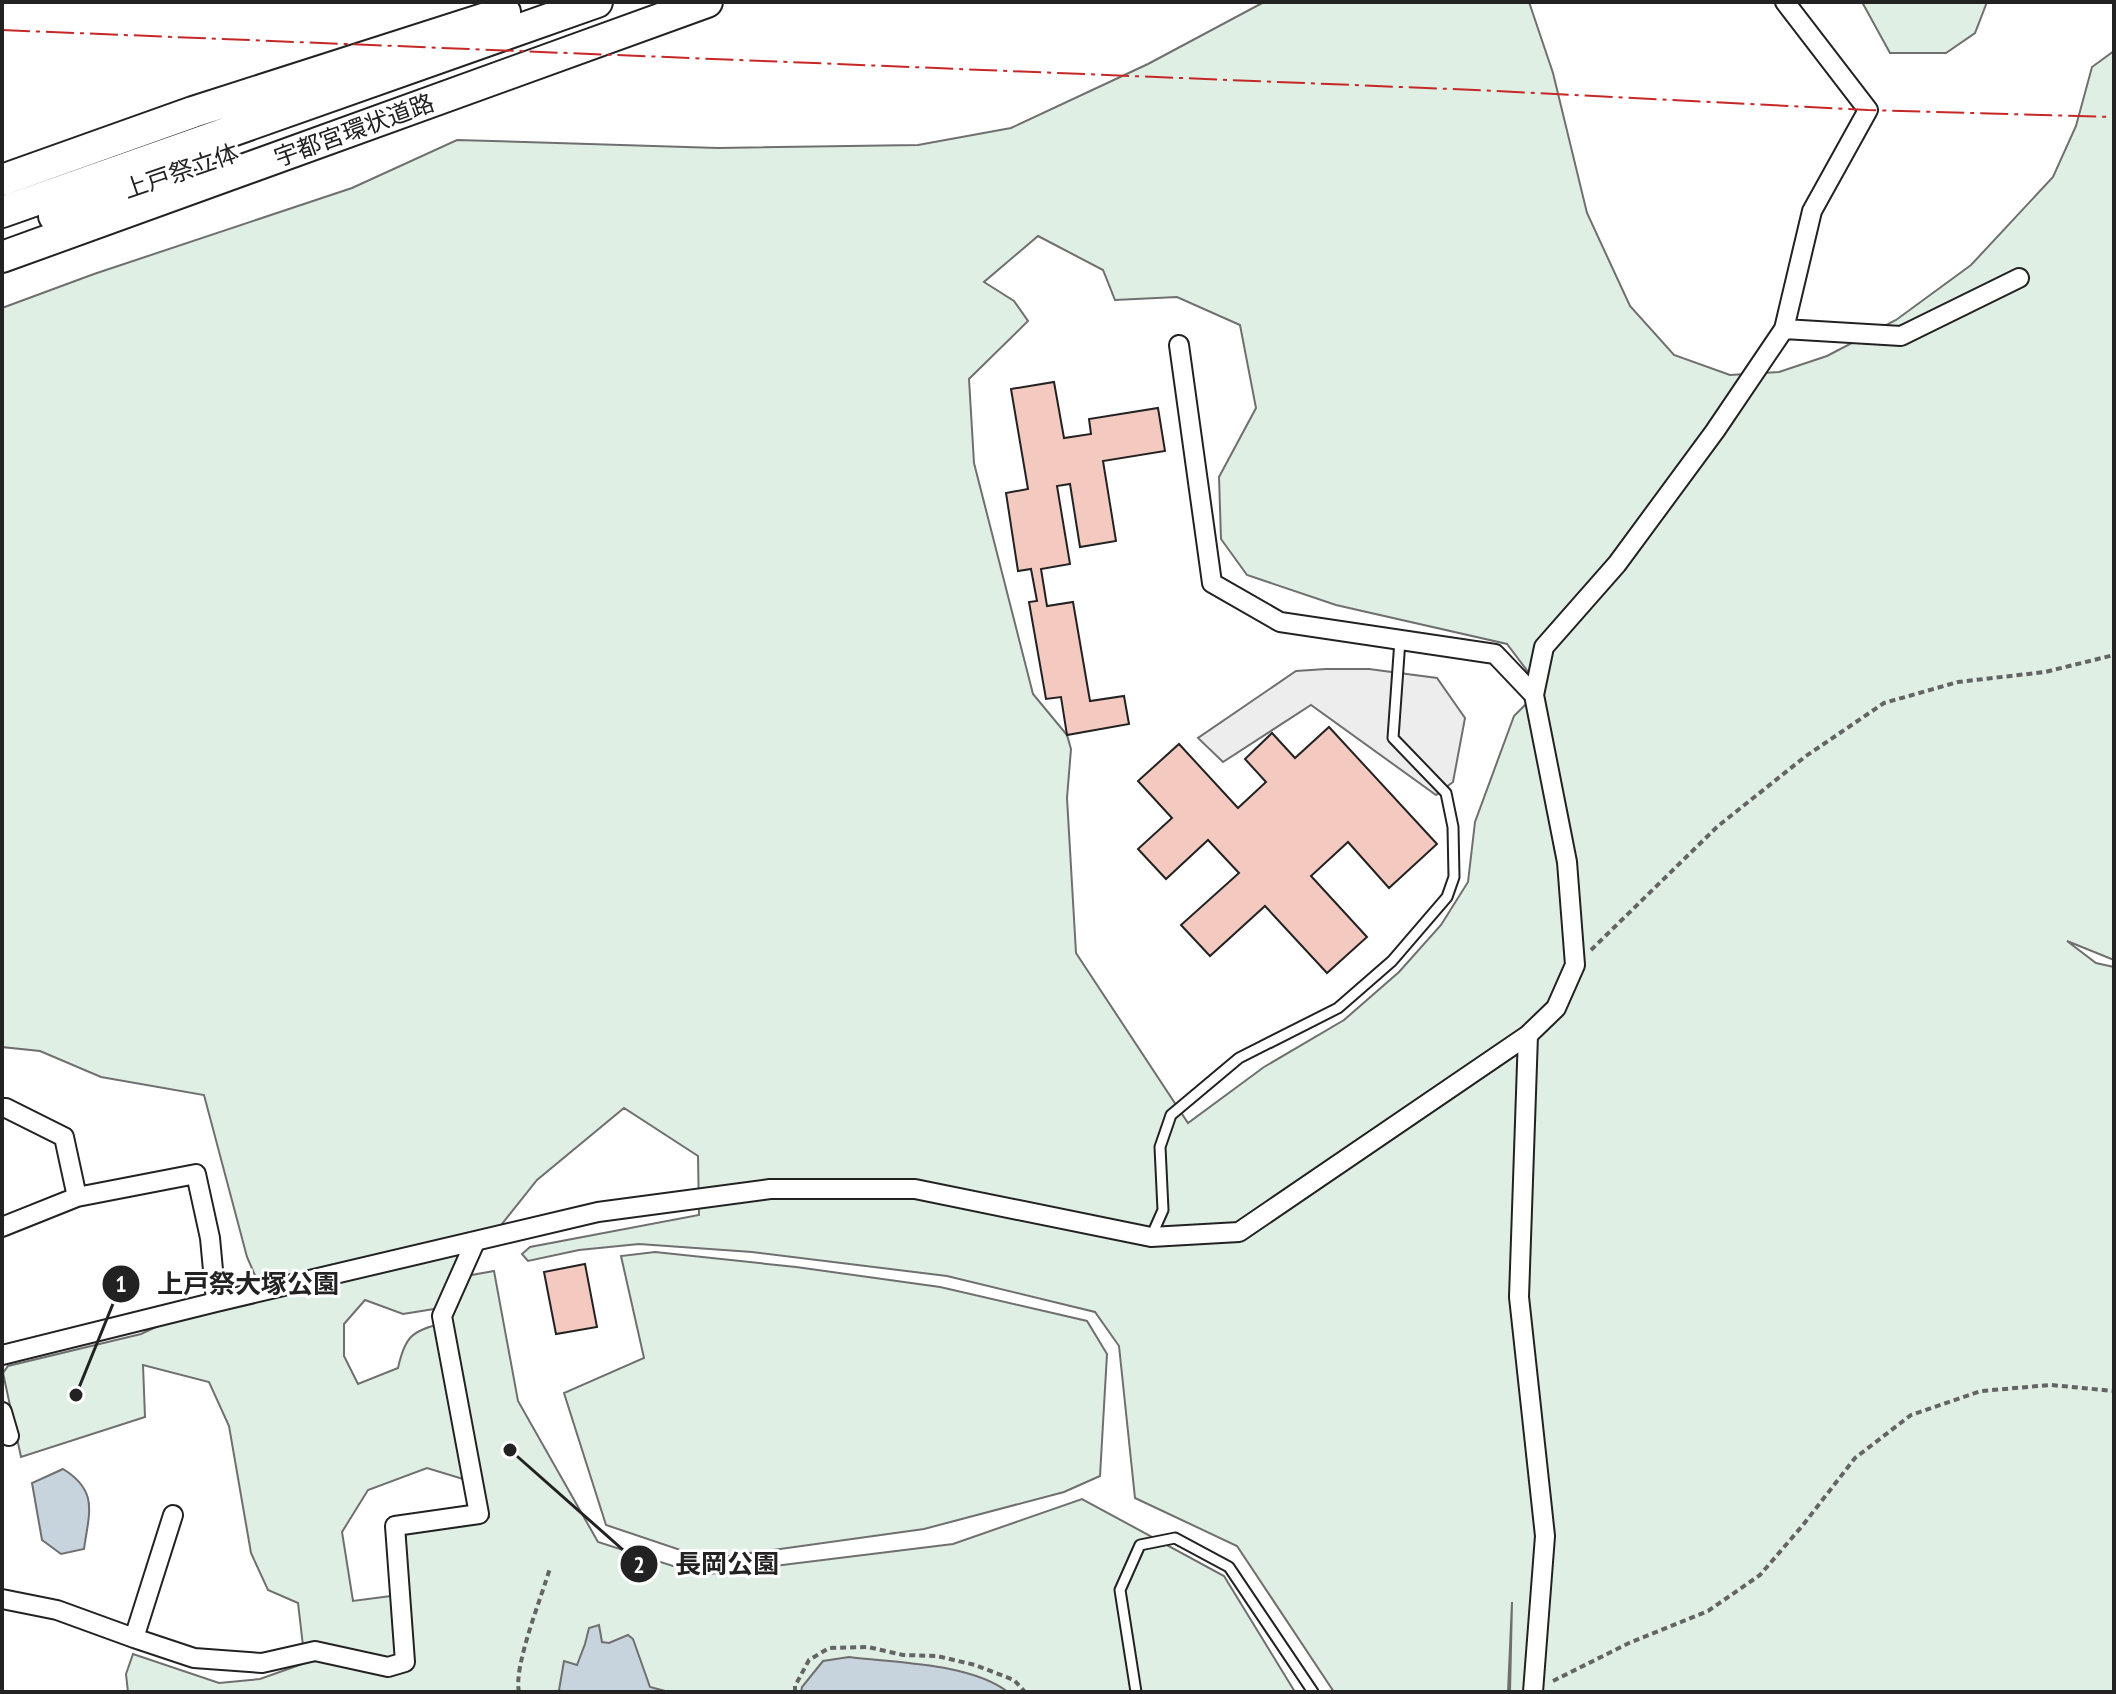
<svg xmlns="http://www.w3.org/2000/svg" width="2116" height="1694" font-family="'PT Sans Narrow','Noto Sans JP',sans-serif">
  <style>
    .green { fill: #e0efe3; stroke: #6f6f6f; stroke-width: 2; fill-rule: evenodd }
    .parking { fill: #ededed; stroke: #6f6f6f; stroke-width: 2 }
    .water { fill: #c7d3dd; stroke: #6f6f6f; stroke-width: 2 }
    .building { fill: #f3c9c0; stroke: #222; stroke-width: 2 }
    .lines { fill: none; stroke-linecap: round; stroke-linejoin: round }
    .service-casing { stroke: #222; stroke-width: 13 }
    .minor-casing { stroke: #222; stroke-width: 22 }
    .trunk-casing { stroke: #222; stroke-width: 34 }
    .path { stroke: #646464; stroke-width: 4; stroke-dasharray: 6 4; stroke-linecap: butt }
    .service { stroke: #fff; stroke-width: 9 }
    .minor { stroke: #fff; stroke-width: 18 }
    .trunk { stroke: #fff; stroke-width: 30 }
    .power { stroke: #c62828; stroke-width: 2; stroke-dasharray: 28 6 4 6; stroke-linecap: butt }
    .labels { text-anchor: middle; dominant-baseline: central; stroke-width: 6; stroke-linejoin: round; paint-order: stroke }
    .street-label { font-size: 24px; fill: #222; stroke: #fff }
    .leader { fill: none; stroke: #222; stroke-width: 3 }
    .callout-dot { fill: #222; stroke: #fff; stroke-width: 3 }
    .mark-label { font-size: 24px; text-anchor: middle; font-weight: bold; fill: #fff }
    .callout-label { font-size: 26px; text-anchor: middle; font-weight: bold; fill: #222; stroke: #fff; stroke-width: 6; stroke-linejoin: round; paint-order: stroke }
  </style>
  <rect width="100%" height="100%" fill="#fff"/>
  <path class="green" d="M1264 2H1529L1553 73 1587 213 1630 306 1674 355 1730 375 1779 372 1827 356 1896 320 1971 265 2053 177 2076 126 2092 67 2114 51V960L2067 941 2096 963 2114 967V1692H1510L1512 1602 1508 1692H1334L1237 1546 1135 1498 1119 1346 1095 1312 947 1276 752 1252 639 1244 579 1250 528 1261 522 1254 530 1247 699 1215 698 1156 624 1108 537 1180 434 1309 403 1314 365 1300 344 1324V1356L358 1384 398 1368C405 1336 412 1331 443 1323L473 1482 427 1468 368 1490 342 1532 353 1601 406 1594V1533L489 1517 445 1325 466 1276 494 1271 518 1401 598 1542 701 1575 953 1544 1082 1499 1224 1576 1295 1692H128L126 1674 133 1654 219 1683 260 1679 305 1663 298 1603 268 1590 251 1553 229 1426 209 1382 143 1365 145 1417 21 1457 3 1373 8 1366 141 1334 257 1280 247 1257 204 1095 101 1077 40 1051 2 1047V308L94 274 352 188 457 140 718 148 918 145 1011 128 1148 64ZM1038 236 1103 270 1115 300 1177 297 1240 325 1256 408 1219 477 1221 539 1247 575 1336 605 1507 644 1541 689 1514 716 1475 822 1468 882 1441 925 1399 972 1344 1020 1264 1067 1188 1123 1076 953 1067 798 1071 749 1067 735 1033 694 974 463 969 379 1028 321 1014 301 984 282Z
    M1862 2H1987L1975 33 1946 53H1890Z
    M655 1252 796 1267 940 1287 1087 1321 1107 1354 1100 1476 1064 1492 924 1529 707 1559 606 1525 564 1393 644 1358 621 1256Z"/>
  <path class="parking" d="M1326 669H1369L1437 678 1465 718 1453 782 1436 795 1311 705 1223 762 1198 738 1296 671Z"/>
  <path class="water" d="M63 1469C99 1491 89 1513 84 1549L61 1554 42 1540 32 1483Z
    M599 1625 602 1642 609 1643 628 1635 633 1639 650 1687 669 1692H561L559 1690 564 1661 577 1665 585 1644 589 1628Z
    M849 1657C897 1663 970 1663 1008 1692H801L802 1687 823 1661Z"/>
  <path class="building" d="M1054 382 1064 438 1091 434 1089 419 1158 408 1165 451 1103 461 1116 541 1080 547 1070 484 1057 486 1070 564 1041 569 1047 606 1073 602 1090 701 1124 696 1129 724 1067 735 1061 697 1046 699 1029 602 1037 601 1031 569 1018 571 1006 493 1028 489 1011 389Z
    M1329 727 1437 844 1389 888 1348 842 1311 876 1367 937 1327 973 1265 906 1210 956 1181 925 1239 873 1208 840 1166 879 1138 849 1172 818 1138 781 1179 744 1238 808 1266 782 1245 759 1272 733 1295 758Z
    M585 1264 597 1327 556 1334 544 1272Z"/>
  <g class="lines">
    <g class="service-casing">
      <path id="service" d="M1151 1237 1163 1210 1160 1147 1171 1115 1239 1058 1338 1008 1392 961 1447 897 1454 877 1453 827 1446 793 1393 738 1400 640
        M1136 1692 1120 1590 1140 1545 1175 1538 1229 1567 1313 1692"/>
    </g>
    <g class="minor-casing">
      <path id="minor" d="M1784 329 1901 336 2019 278
        M1179 345 1212 583 1280 622 1495 654 1534 695
        M1528 1035 1519 1297 1545 1536 1533 1692
        M2 1108H6L64 1137 77 1197 196 1174 210 1238 216 1302
        M2 1227 77 1197
        M2 1355 216 1302 598 1212 770 1189H915L1151 1237 1239 1232 1528 1035 1556 1008 1575 965 1567 862 1534 695 1544 647 1617 564 1715 431 1784 329 1812 211 1868 110 1785 2
        M2 1412 9 1436
        M173 1515 134 1638 194 1658 262 1663 315 1651 388 1667 405 1662 395 1526 479 1514 442 1316 475 1242
        M2 1599 57 1610 134 1638"/>
    </g>
    <g class="trunk-casing">
      <path id="trunk" d="M2 180 193 112 505 12
        M2 212 597 2
        M54 216 178 172
        M2 257 707 2"/>
    </g>
    <path class="path" d="M1591 950 1718 826 1806 756 1884 703 1958 682 2045 672 2114 655
      M1553 1681 1629 1643 1708 1611 1760 1575 1803 1525 1855 1458 1911 1415 1981 1391 2051 1385 2114 1391
      M519 1692C513 1667 542 1596 550 1568
      M795 1692V1686L809 1660 829 1648 868 1647 903 1655 937 1656 975 1665 1014 1680 1025 1692"/>
    <use href="#service" class="service"/>
    <use href="#minor" class="minor"/>
    <use href="#trunk" class="trunk"/>
    <path class="power" d="M2 30 1475 90 1868 110 2114 117"/>
  </g>
  <g class="labels">
    <g class="street-label">
      <text transform="translate(354 130) rotate(-20)">宇都宮環状道路</text>
      <text transform="translate(181 171) rotate(-19)">上戸祭立体</text>
    </g>
  </g>
  <path class="leader" d="M76 1395L121 1284M510 1450L639 1564"/>
  <g class="callout-dot">
    <circle cx="76" cy="1395" r="8"/>
    <circle cx="510" cy="1450" r="8"/>
    <circle cx="121" cy="1284" r="20"/>
    <circle cx="639" cy="1564" r="20"/>
  </g>
  <g class="mark-label">
    <text x="121" y="1292">1</text>
    <text x="639" y="1573">2</text>
  </g>
  <g class="callout-label">
    <text x="248" y="1293">上戸祭大塚公園</text>
    <text x="727" y="1573">長岡公園</text>
  </g>
  <rect width="2116" height="1694" fill="none" stroke="#222222" stroke-width="8"/>
</svg>
